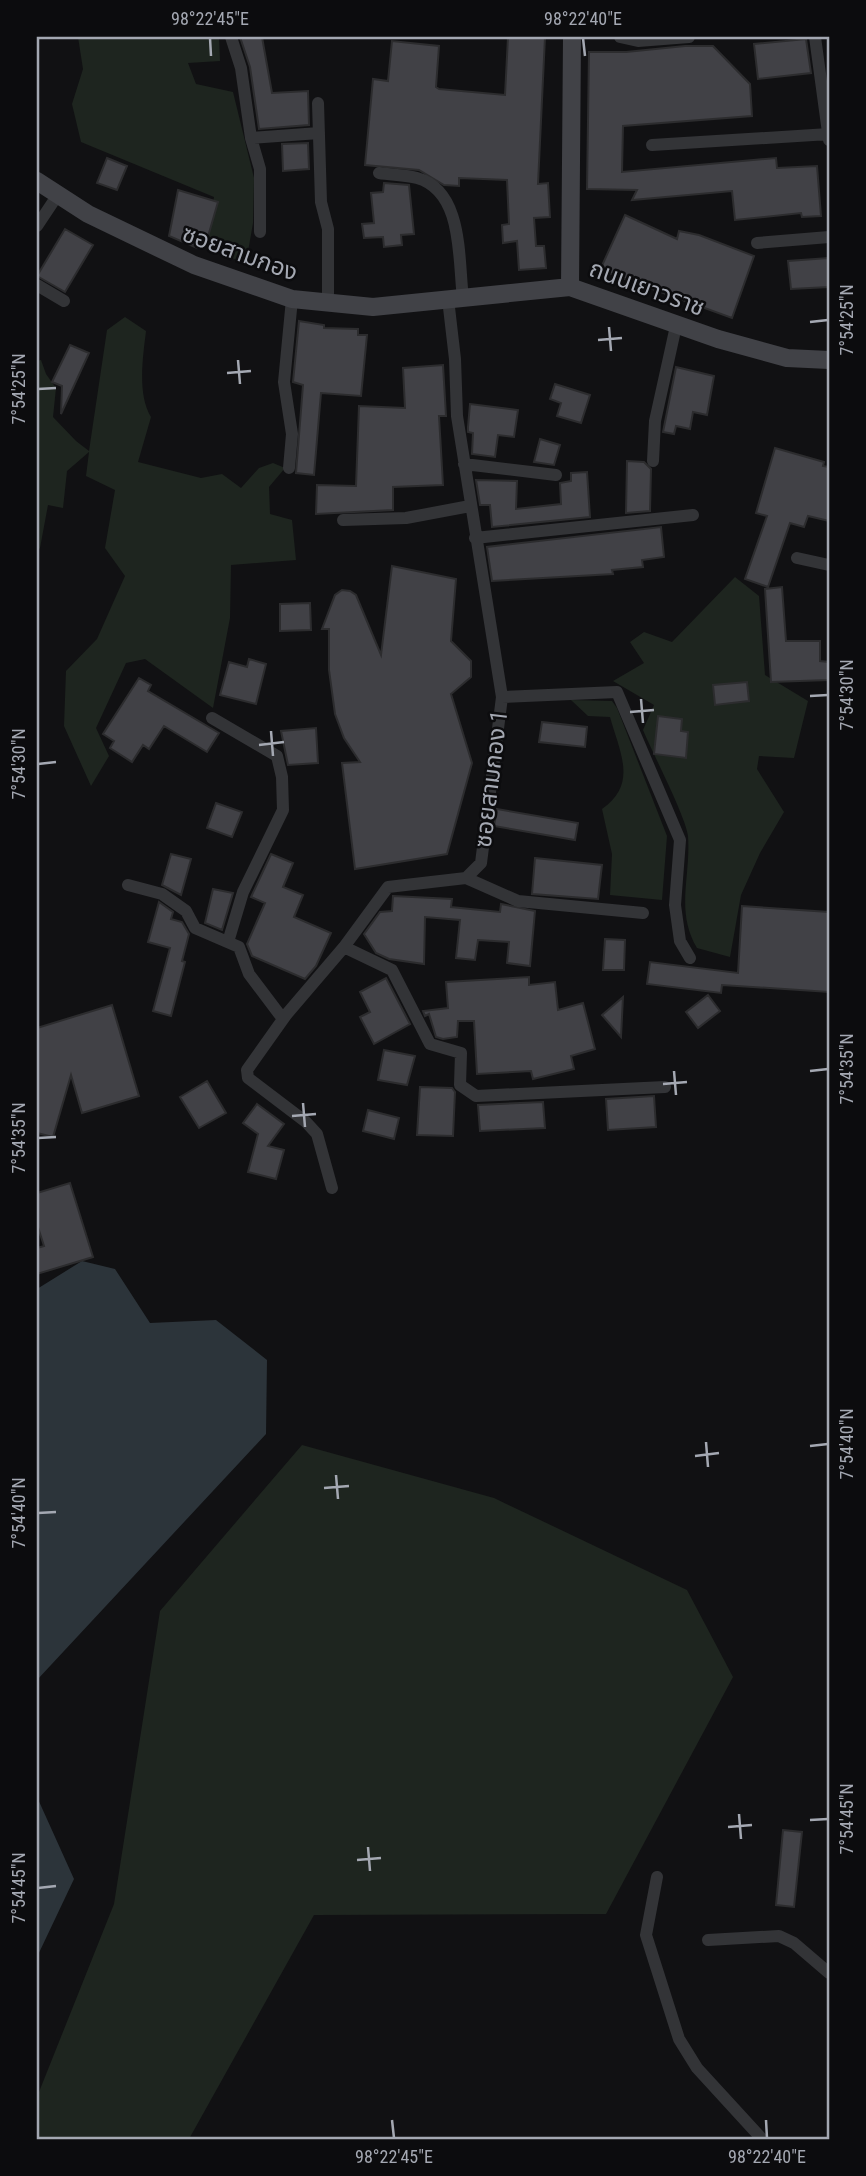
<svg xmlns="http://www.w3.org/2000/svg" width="866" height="2176" font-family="'Roboto Condensed','Noto Sans Thai',sans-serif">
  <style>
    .green { fill: #1e251f }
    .water { fill: #2c343a }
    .building { fill: #414146; stroke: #2c2c2e; stroke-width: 2 }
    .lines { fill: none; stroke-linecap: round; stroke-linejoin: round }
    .street { stroke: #333437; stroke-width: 12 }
    .secondary { stroke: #414247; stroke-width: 18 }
    .ticks { fill: none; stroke: #a4a8b2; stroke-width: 2.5 }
    .labels { text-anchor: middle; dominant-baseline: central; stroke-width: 5; stroke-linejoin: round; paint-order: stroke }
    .street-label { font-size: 24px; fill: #a4a8b2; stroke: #0c0c0e }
    .neatline { fill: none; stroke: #a4a8b2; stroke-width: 2.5 }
    .ticks-label { font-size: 18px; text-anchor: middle; fill: #a4a8b2 }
  </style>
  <rect width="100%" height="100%" fill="#111113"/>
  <path class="green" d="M78 37H219L220 61 188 63 196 84 233 92 254 178 253 223 246 263 206 249 214 197 81 142 72 104 83 69Z
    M125 317 146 331C143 357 137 394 151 417L138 462 201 478 222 474 241 488 259 468 273 463 285 468 269 487 270 514 292 520 296 560 231 565 230 618 213 708 145 659 126 663 96 728 109 756 91 786 64 726 66 671 97 639 125 576 105 548 115 490 86 476 89 452 67 471 63 508 48 505 40 548 37 551V361L41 360 46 374 56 388 53 417 76 441 89 451 107 330Z
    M735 577 759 596 765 675 808 701 794 758 759 756 757 769 784 812 760 853 741 895 730 957 697 948C675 911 691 877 688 836 686 817 652 752 643 730L654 705 613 681 644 663 630 642 644 632 672 642Z
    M571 700 612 701 617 708 667 836 662 900 610 895 612 854 602 809C638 784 620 753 610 717L588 716Z
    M302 1445 494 1498 687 1590 733 1677 606 1914 314 1915 189 2139H37V2097L114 1904 160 1611Z"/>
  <path class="water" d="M82 1261 115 1269 150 1323 216 1320 267 1360 266 1434 37 1680V1289Z
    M37 1797 74 1879 37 1957Z"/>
  <path class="building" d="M240 37H262L272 93 308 91 309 125 259 129 250 67Z
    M508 37H545L538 184 548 183 550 217 534 218 536 246H544L546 268 519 270 517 241 503 243 502 225 509 224 507 180 459 178V186L444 185 419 170 365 165 373 79 388 81 392 41 439 46 436 87 439 89 505 95Z
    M806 39 811 73 758 79 754 44Z
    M685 46H713L750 84 752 116 623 126 622 172 776 158 777 168 817 166 821 216 802 217 801 213 735 220 732 191 632 200 637 190 587 189 589 52H626Z
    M308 143 309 169 283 171 282 144Z
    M107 158 127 166 117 190 97 183Z
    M384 183 409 185 414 234 401 235 402 245 384 247 383 237 364 238 362 224 374 223 371 193 383 192Z
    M178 190 218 202 207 240 201 238 197 248 169 236Z
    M625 215 677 239 679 231 699 235 754 256 732 318 600 270Z
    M65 229 93 245 65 292 37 276Z
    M828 258 829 287 791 289 788 261Z
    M299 321 324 325V328L358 329V335H367L361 396 321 393 314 475 296 473 303 385 293 382Z
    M70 345 89 353 61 414 62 386 52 382Z
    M443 365 446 416H439L443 485 393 487V510L316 514 317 485 356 486 359 406 405 408 403 368Z
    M676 367 714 376 707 415 693 412 690 429 676 426 674 434 663 432Z
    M555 384 590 395 581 423 557 416 561 403 550 399Z
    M470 404 518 410 514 437 498 435 495 457 472 454 473 433 468 432V427Z
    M540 439 560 445 554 465 534 462Z
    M775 448 824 462 823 466 829 467V521L808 516 804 527 790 523 768 587 745 579 767 516 756 513Z
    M627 461 644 462 651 469 650 511 626 513Z
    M587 472 590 517 492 527 490 505H480L476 480 517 481 516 509 561 504 560 483 571 481V473Z
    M661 527 664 557 642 560 643 567 612 570 613 574 492 581 487 547Z
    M392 566 456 579 451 641 471 661V677L451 694 472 763 447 854 355 869 342 763 360 762 344 738 335 714 329 670V629H322L335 595 342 590 350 591 356 595 381 655Z
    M782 587 786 641H820V661L829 662V680L771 682 765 589Z
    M310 603 311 630 280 631V604Z
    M249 659 266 664 256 704 220 695 229 662 247 667Z
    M139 678 151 685 148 691 219 733 207 752 164 726 149 749 143 745 132 762 110 748 114 741 103 734Z
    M747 682 749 701 715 705 713 685Z
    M658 716 682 719 681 731 688 732 686 758 654 754Z
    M542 722 587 727 585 747 539 742Z
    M316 728 318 763 288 765 281 731Z
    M216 803 242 812 232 837 207 828Z
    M497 809 578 823 575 840 494 826Z
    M171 854 191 859 181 895 162 885Z
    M271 854 293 863 283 887 303 895 294 917 331 933 316 966 305 979 252 956 247 944 265 903 251 897Z
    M535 858 602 865 598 899 532 894Z
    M213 889 233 893 222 930 205 923Z
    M393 896 452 899 451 907 500 912 501 904 535 911 530 966 507 963 509 942 478 940 475 960 456 958 460 920 425 917 424 964 389 959 376 953 364 934 380 912 392 911Z
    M159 902 173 912 171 919 182 922 189 934 182 961 185 962 171 1016 153 1011 170 948 148 942Z
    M742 906 829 912V992L722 985 721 993 647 984 650 962 738 973Z
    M605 939 625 940 624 970H603Z
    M529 977V985L555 982 558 1010 583 1003 595 1049 571 1056 574 1069 533 1079 531 1071 477 1074 474 1021H458L457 1037 443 1039 436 1037 429 1014 425 1016 423 1011 448 1008 446 982Z
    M386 978 410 1024 374 1044 360 1017 370 1012 360 992Z
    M708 995 720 1011 698 1028 686 1012Z
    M623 997 621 1037 602 1015Z
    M112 1005 139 1096 82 1113 71 1075 53 1137 37 1133V1028Z
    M384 1050 415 1056 407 1085 378 1080Z
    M207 1081 226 1113 199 1128 180 1097Z
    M420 1087 452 1088 455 1092 453 1136 417 1135Z
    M654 1096 656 1127 608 1130 606 1099Z
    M543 1102 545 1128 480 1131 478 1105Z
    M257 1104 284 1124 268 1146 284 1150 276 1179 248 1172 258 1134 243 1123Z
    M368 1110 399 1118 394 1139 363 1131Z
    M70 1183 93 1257 37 1274V1248L44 1246 37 1224V1193Z
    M783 1830 802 1832 794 1907 776 1905Z"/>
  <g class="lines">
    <path class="street" d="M231 37 241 68 251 138 260 169V232
      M620 37 638 41 689 37
      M815 37 829 140
      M318 103 321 202 328 229V305
      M251 138 319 133
      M652 145 829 134
      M379 173C392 175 406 175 417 178 464 191 458 260 463 298
      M37 226 57 196
      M757 243 829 237
      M37 285 64 301
      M653 461 655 421 676 326
      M464 464 556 475
      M289 468 292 434 284 382 292 299
      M343 520 406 518 470 506
      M475 538 693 515
      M797 558 829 565
      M502 697 617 692 680 840 675 905 680 941 690 958
      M212 718 277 756 282 777 283 810 243 892 228 942
      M466 878 518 901 643 913
      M128 885 162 894 186 911 195 928 239 947 249 974 283 1019
      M344 947 392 970 430 1044 461 1053 460 1085 476 1096 665 1087
      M332 1188 317 1134 306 1122 248 1078 247 1070 286 1015 344 947 388 887 466 878 481 863 502 697 457 416 455 359 448 299
      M657 1877 646 1935 679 2039 697 2068 762 2139
      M708 1940 779 1936 794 1943 829 1973"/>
    <path class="secondary" d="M37 181 88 214 194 265 292 299 373 307 570 287 718 339 787 358 829 360
      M570 287 572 37"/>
  </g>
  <path class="ticks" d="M210 38 211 56M583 38 585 56M810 322 828 320M609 327 611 351M598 340 622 338M238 360 240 384M227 373 251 371M38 389 56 388M810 696 828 695M641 699 643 723M630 712 654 710M271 731 273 756M259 745 284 742M38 764 56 762M674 1071 676 1095M810 1071 828 1069M663 1084 687 1082M303 1103 305 1127M292 1116 316 1114M38 1138 56 1137M706 1442 708 1467M810 1446 828 1444M695 1456 719 1453M336 1475 338 1499M324 1488 349 1486M38 1513 56 1512M739 1814 741 1839M810 1820 828 1819M728 1827 752 1825M368 1847 370 1871M357 1860 381 1858M38 1888 56 1886M392 2120 394 2138M766 2120 767 2138"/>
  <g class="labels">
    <g class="street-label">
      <text transform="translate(240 253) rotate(20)">ซอยสามกอง</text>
      <text transform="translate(647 288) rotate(20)">ถนนเยาวราช</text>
      <text transform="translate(491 779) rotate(-83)">ซอยสามกอง 1</text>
    </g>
  </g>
  <rect width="866" height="2176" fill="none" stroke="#0c0c0e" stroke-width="77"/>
  <rect x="38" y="38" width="790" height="2100" class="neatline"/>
  <g class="ticks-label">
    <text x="210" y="25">98°22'45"E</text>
    <text x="583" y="25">98°22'40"E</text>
    <text transform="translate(847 320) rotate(-90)" y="6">7°54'25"N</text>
    <text transform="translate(19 389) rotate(-90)" y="6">7°54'25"N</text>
    <text transform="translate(847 695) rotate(-90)" y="6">7°54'30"N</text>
    <text transform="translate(19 764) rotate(-90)" y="6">7°54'30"N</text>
    <text transform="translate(847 1069) rotate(-90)" y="6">7°54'35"N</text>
    <text transform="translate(19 1138) rotate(-90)" y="6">7°54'35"N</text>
    <text transform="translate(847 1444) rotate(-90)" y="6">7°54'40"N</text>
    <text transform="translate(19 1513) rotate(-90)" y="6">7°54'40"N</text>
    <text transform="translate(847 1819) rotate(-90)" y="6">7°54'45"N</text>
    <text transform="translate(19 1888) rotate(-90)" y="6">7°54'45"N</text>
    <text x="394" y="2163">98°22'45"E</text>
    <text x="767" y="2163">98°22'40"E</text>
  </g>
</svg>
